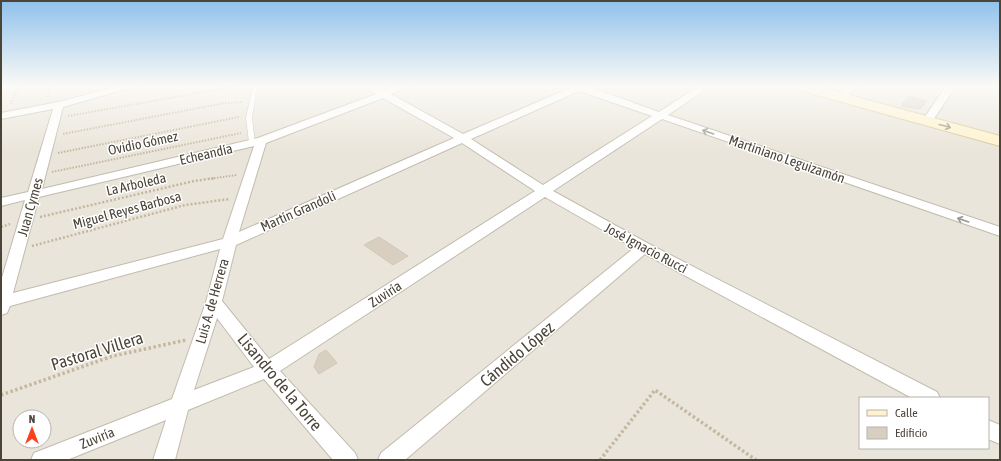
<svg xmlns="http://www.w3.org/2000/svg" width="1001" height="461" font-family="'Asap Condensed',sans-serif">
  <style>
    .residential { fill: #eae5da; fill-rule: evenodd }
    .building { fill: #d8cfc1; stroke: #d3c7b4 }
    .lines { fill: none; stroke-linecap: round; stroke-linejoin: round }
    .lane-casing { stroke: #c2bbae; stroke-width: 1 }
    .street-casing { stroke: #c2bbae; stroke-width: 2 }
    .secondary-casing { stroke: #d6c79b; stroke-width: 2 }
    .path-far2 { stroke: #c4b79f; stroke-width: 2; stroke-dasharray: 1.5 1.5; stroke-linecap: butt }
    .path-far1 { stroke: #c4b79f; stroke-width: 2.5; stroke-dasharray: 2 2; stroke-linecap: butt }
    .path { stroke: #c4b79f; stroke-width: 3.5; stroke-dasharray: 2.5 2.5; stroke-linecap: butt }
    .lane { fill: #fff; fill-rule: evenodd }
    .street { fill: #fff; fill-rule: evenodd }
    .secondary { fill: #fff3cd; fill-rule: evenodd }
    .oneway { stroke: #9c937c }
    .oneway2 { stroke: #9c9892 }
    .labels { text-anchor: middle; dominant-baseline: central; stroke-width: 3; stroke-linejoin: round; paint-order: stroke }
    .street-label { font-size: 14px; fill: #4b4439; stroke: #fff }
    .near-street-label { font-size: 17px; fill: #4b4439; stroke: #fff }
  </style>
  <rect width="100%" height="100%" fill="#f6f3ec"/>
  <path class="residential" d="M1 86H1000V460H1ZM860 398H988V448H860ZM20 417H44V441H20Z"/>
  <path class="building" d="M909 96 927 101 920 109 901 106Z
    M379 237 408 256 393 265 364 245Z
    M326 350 337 363 319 374 314 367 319 354Z"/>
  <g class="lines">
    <g class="lane-casing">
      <path id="lane" d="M253 86H257L252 118 255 143 252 145 249 143 246 118Z"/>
    </g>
    <g class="street-casing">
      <path id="street" d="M119 86H136L63 107 42 189 258 138 376 94 364 86H376L384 90 395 86H409L391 94 463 134 570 88 569 86H587L659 112 699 86H711L668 115 1000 227V236L662 119 553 191 649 244 937 392 940 398H912L645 254 405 460H378L381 453 634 248 545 197 280 371 355 453 358 460H333L264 379 188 410 175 460H153L166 420 67 460H31L34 453 172 399 206 302 220 249 10 306 7 313 1 315V281L25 200 1 206V198L28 192 53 109 1 119V113L58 102ZM579 91 652 116 543 185 471 139ZM383 98 454 138 239 232 266 143ZM462 143 535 191 269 359 222 301 236 245ZM254 146 223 239 13 293 39 197ZM217 318 254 367 194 390Z
        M846 86H857L843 100H837L835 98Z
        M946 86H956L931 123H923L922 121Z
        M988 420 1000 425V444L988 439Z"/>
    </g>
    <g class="secondary-casing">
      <path id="secondary" d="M793 86H816L1000 136V146L795 89Z"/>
    </g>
    <path class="path-far2" d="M47 97 51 86
      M11 104 18 86
      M68 116 238 86
      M63 134 225 103 243 102
      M58 153 239 117
      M52 172 241 133
      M208 179 237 175"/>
    <path class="path-far1" d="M40 217 194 181 215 178
      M1 227 10 224
      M32 246 185 205 230 199"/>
    <path class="path" d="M1 395 113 356 186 340
      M600 460 655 390 756 460"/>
    <use href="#lane" class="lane"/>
    <use href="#street" class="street"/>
    <use href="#secondary" class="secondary"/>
  </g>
  <defs><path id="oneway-shaft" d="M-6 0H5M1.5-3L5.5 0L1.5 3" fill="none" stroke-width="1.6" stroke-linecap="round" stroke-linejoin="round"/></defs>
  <use class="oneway" href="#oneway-shaft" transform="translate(945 126) rotate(15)"/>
  <g class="oneway2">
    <use href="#oneway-shaft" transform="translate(708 132) rotate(-161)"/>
    <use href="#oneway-shaft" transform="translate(963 220) rotate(-161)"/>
  </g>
  <linearGradient id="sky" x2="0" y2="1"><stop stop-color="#8fc1ec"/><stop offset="0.57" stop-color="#fbfaf6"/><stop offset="1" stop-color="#fbfaf6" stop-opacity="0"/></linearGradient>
  <rect width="1001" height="151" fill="url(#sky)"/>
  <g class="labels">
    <g class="street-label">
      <text transform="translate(143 143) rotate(-12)">Ovidio Gómez</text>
      <text transform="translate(206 154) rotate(-13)">Echeandía</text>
      <text transform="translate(787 159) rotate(19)">Martiniano Leguizamón</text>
      <text transform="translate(136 184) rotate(-13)">La Arboleda</text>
      <text transform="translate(30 207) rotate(-74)">Juan Cymes</text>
      <text transform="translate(127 210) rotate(-15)">Miguel Reyes Barbosa</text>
      <text transform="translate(298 211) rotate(-24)">Martín Grandoli</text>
      <text transform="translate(646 248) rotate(28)">José Ignacio Rucci</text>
      <text transform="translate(385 294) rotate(-33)">Zuviría</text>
      <text transform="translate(212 301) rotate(-74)">Luis A. de Herrera</text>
      <text transform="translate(97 438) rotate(-22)">Zuviría</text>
    </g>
    <g class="near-street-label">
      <text transform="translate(97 351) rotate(-17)">Pastoral Villera</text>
      <text transform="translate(517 354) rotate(-40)">Cándido López</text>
      <text transform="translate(280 382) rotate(50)">Lisandro de la Torre</text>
    </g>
  </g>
  <rect width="1001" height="461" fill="none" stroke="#4b4439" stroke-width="4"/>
  <rect x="859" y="397" width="130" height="52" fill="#ffffff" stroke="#b7b4b0"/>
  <rect x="867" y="410" width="20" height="6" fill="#fff3cd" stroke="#b7b4b0"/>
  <text x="895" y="417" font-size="12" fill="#4b4439">Calle</text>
  <rect x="867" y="427" width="20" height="12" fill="#d8cfc1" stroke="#b7b4b0"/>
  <text x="895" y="437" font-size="12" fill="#4b4439">Edificio</text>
  <g transform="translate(32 429)"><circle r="19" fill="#ffffff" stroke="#b7b4b0"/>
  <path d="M0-3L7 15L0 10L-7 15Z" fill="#fc3f1d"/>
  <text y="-6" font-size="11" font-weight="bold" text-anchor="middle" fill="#4b4439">N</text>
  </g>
</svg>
